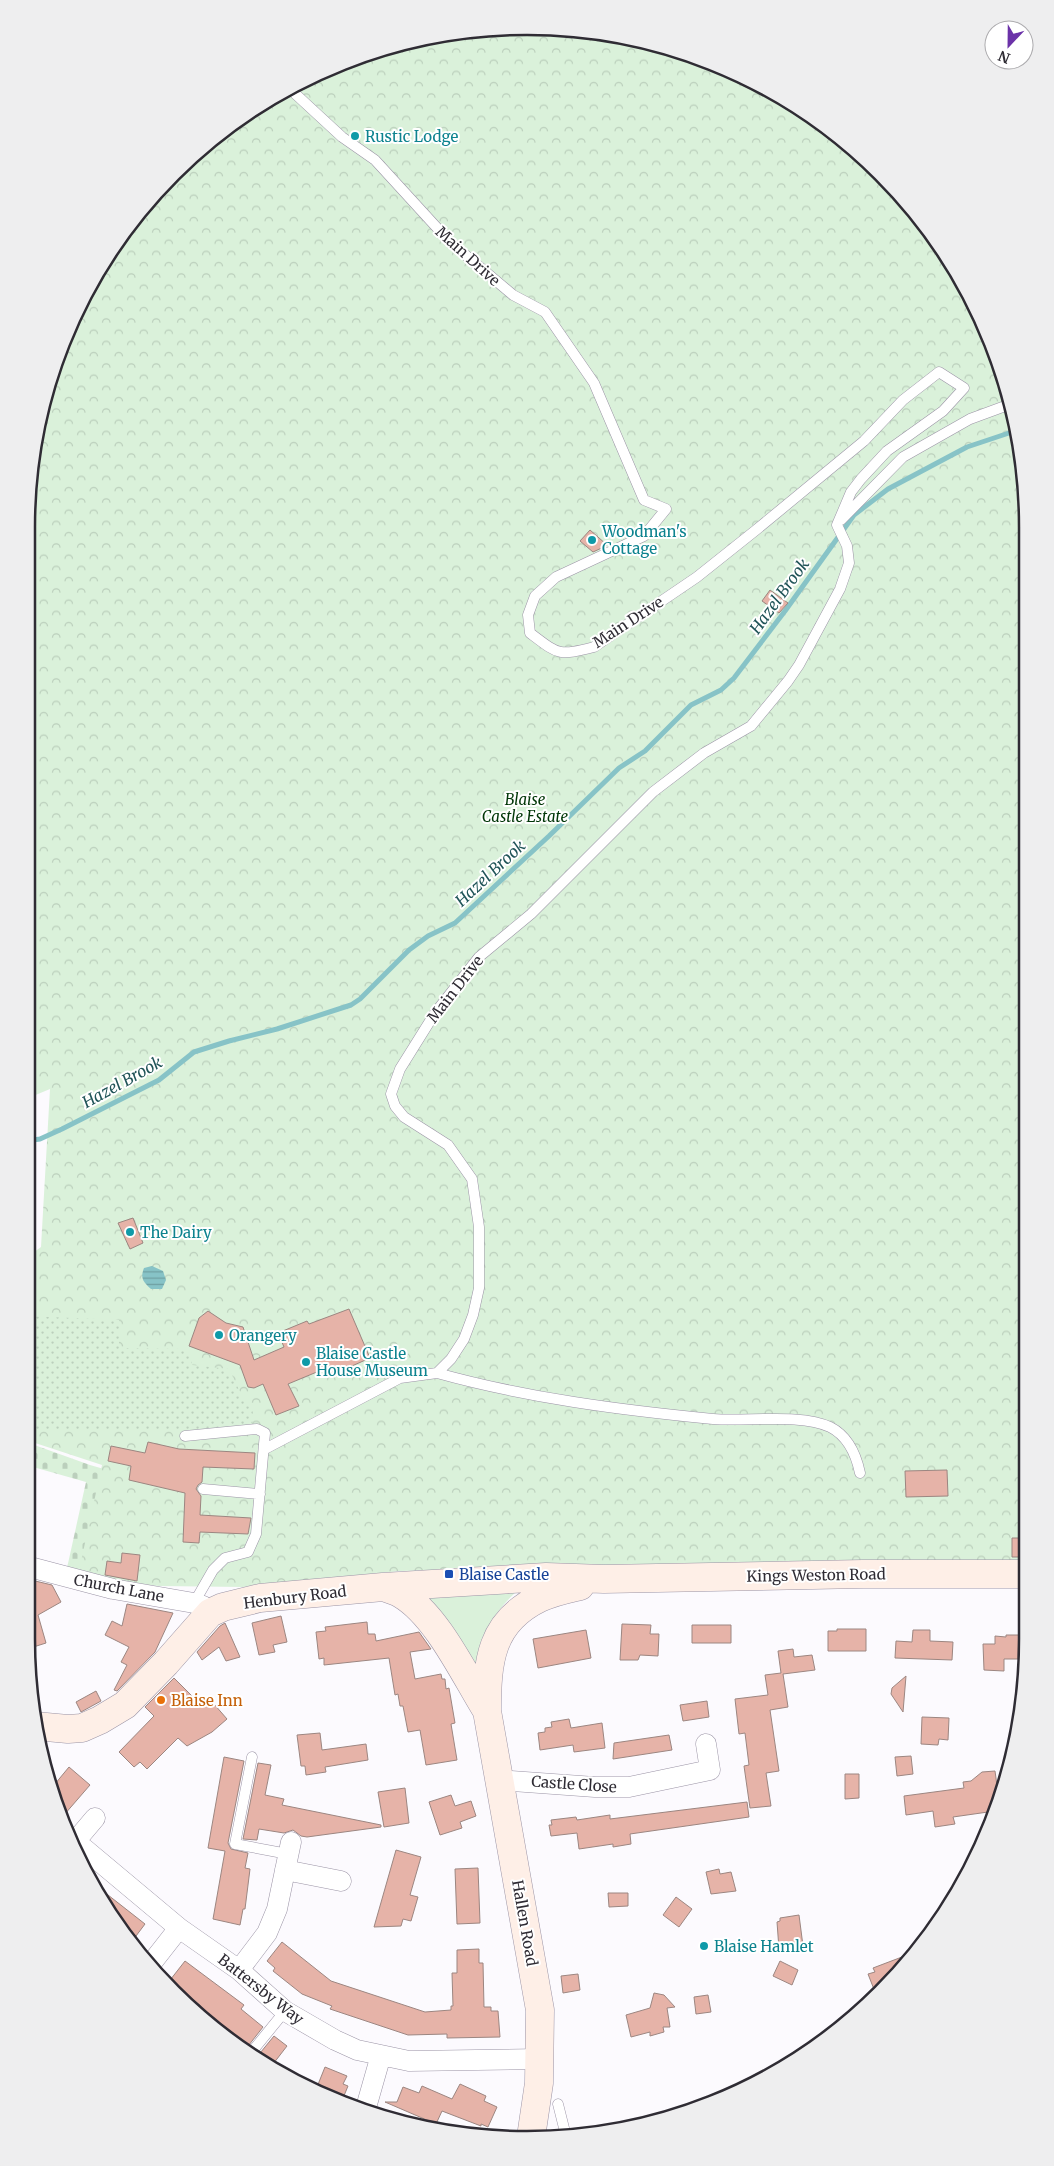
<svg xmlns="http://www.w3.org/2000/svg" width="1054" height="2166" font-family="Merriweather,serif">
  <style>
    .grass { fill: #daf1da }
    .cemetery { fill: url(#cemetery-stones) }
    .park { fill: url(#park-crowns) }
    .garden { fill: url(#garden-dots) }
    .water { fill: url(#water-rules) }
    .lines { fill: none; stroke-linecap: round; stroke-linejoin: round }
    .stream { stroke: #87c3c7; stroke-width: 5 }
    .building { fill: #e6b3a8; stroke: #9c8681 }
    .lane-casing { stroke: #9b94a6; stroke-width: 11 }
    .street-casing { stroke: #9b94a6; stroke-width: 21 }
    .secondary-casing { stroke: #9b94a6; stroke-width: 29 }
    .lane { stroke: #fff; stroke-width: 10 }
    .street { stroke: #fff; stroke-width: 20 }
    .secondary { stroke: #feefe7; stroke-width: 28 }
    .culture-dot { fill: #0f9aa8; stroke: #fff; stroke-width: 2 }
    .transit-dot { fill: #1a4fb4; stroke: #fff; stroke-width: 2 }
    .food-dot { fill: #e8710a; stroke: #fff; stroke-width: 2 }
    .labels { text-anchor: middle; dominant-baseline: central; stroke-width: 4; stroke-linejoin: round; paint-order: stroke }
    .culture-label { font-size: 15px; fill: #0d838f; stroke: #fff; text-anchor: start }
    .street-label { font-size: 15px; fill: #2f2c34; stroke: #fff }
    .park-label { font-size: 15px; font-style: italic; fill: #003607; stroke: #fff }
    .transit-label { font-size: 15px; fill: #164399; stroke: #fff; text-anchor: start }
    .food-label { font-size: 15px; fill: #c56008; stroke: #fff; text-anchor: start }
    .water-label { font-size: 16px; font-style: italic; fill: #205458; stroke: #fff }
    .rim { fill: none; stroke: #2f2c34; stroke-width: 2.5 }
  </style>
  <defs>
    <pattern id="cemetery-stones" width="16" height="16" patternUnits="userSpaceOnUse" patternTransform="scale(1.25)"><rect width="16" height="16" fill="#daf1da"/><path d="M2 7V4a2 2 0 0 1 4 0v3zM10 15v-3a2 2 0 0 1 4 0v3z" fill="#bbcfbc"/></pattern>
    <pattern id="park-crowns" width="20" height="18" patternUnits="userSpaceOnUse" patternTransform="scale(1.25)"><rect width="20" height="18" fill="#daf1da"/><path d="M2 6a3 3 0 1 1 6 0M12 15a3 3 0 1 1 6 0" fill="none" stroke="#bbcfbc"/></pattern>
    <pattern id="garden-dots" width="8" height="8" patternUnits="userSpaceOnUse" patternTransform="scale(1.25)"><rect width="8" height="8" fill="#daf1da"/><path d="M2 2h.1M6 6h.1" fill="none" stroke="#bbcfbc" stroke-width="1.8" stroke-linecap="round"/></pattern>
    <pattern id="water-rules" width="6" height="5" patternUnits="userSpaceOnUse" patternTransform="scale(1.25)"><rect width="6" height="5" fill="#87c3c7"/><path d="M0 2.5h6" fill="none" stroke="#6f9fa2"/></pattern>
  </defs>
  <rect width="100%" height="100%" fill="#fcfafe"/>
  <path class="grass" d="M517 1591C494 1612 481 1634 476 1665L426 1595Z"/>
  <path class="cemetery" d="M26 1442 90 1465 125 1475 111 1551 77 1570 67 1568 86 1482 26 1465Z"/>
  <path class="park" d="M527 26 625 36 719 64 832 130 924 222 990 335 1023 461 1027 1566 557 1567 400 1571 243 1587 159 1586 128 1583 78 1575 102 1465 26 1440V1258L41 1247 50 1089 26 1099V527L36 429 64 335 111 249 173 173 249 110 336 64 430 36Z"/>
  <path class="garden" d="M26 1316 119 1320V1348L184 1349 191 1355 192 1365 229 1369 247 1406 253 1407 252 1430 26 1429Z"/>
  <path class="water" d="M152 1266 163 1271 166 1280 162 1289H151C143 1282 140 1278 144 1268Z"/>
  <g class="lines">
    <path class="stream" d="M26 1141 40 1139 62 1129 159 1080 194 1052 229 1041 277 1029 351 1005 360 999 409 950 428 936 455 923 549 836 619 768 645 751 691 705 721 690 734 678 785 611 854 515 888 489 967 447 1015 431"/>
  </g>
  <path class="building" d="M590 530 607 545 606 546 593 552 580 541Z
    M770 590 788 603 779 613 762 601Z
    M133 1218 143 1243 130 1249 118 1223Z
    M349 1309 370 1358 327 1377 324 1369 288 1384 299 1406 276 1415 263 1384 254 1388 248 1387 240 1365 189 1346 199 1318 208 1311 226 1323 243 1327 254 1360 284 1347 278 1333 307 1321 309 1324Z
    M148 1442 179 1449 255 1453 254 1469 203 1467 202 1482 198 1485 196 1489 201 1496 200 1515 251 1518 248 1534 200 1532 199 1543 183 1542 185 1493 129 1480 131 1466 108 1461 111 1446 145 1453Z
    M947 1470 948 1496 906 1497 905 1471Z
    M1012 1538H1027V1557H1012Z
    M122 1553 140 1555 137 1581 105 1575 107 1561 121 1563Z
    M31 1580 52 1585 61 1602 38 1615 46 1643 27 1649 26 1589H30L31 1593Z
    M127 1604 173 1613 155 1652 117 1691 114 1690 127 1665 121 1662 129 1647 105 1635 112 1621 122 1626Z
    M281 1616 287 1642 273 1645 275 1652 259 1655 252 1623Z
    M367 1622 368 1634H375L376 1641 419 1632 431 1649 410 1652 415 1679 441 1674 442 1679H445L446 1689 449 1688 455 1723 451 1724 457 1760 426 1765 420 1730 408 1732 403 1706H400L398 1694 395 1695 389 1658 324 1665V1658L319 1659 316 1632 326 1631 325 1627Z
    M225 1623 240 1657 226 1661 219 1647 202 1660 197 1652 220 1626Z
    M622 1624 651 1625 650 1634H659L658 1656 640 1655 638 1660H620Z
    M692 1625H731V1643H692Z
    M837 1629H866V1651H828V1631H837Z
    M586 1630 591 1658 538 1668 533 1639Z
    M913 1630H930V1641L953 1642 952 1660 895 1658 896 1641 912 1642Z
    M1006 1635H1019L1018 1659H1004V1671L984 1670 983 1644H995V1636L1006 1637Z
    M793 1649 794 1657 812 1655 815 1670 783 1674 788 1707 770 1710 779 1771 766 1773 771 1806 750 1808 744 1766 749 1765 745 1733 739 1734 735 1699 768 1695 765 1675 781 1673 778 1651Z
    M906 1676 903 1712 891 1694 892 1688Z
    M174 1678 197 1701 202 1696 214 1704 227 1719 212 1732 187 1746 178 1738 147 1769 140 1762 134 1767 119 1752 154 1716 145 1707Z
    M96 1691 101 1701 81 1712 76 1702Z
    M707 1701 709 1717 683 1721 680 1705Z
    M922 1717 949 1718 948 1740 939 1739 938 1745 921 1744Z
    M569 1719 571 1728 602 1723 605 1748 574 1752 573 1745 540 1750 538 1733 545 1732V1728L552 1727 551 1722Z
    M320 1733 322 1750 366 1744 368 1760 325 1767 326 1772 306 1775 305 1766H301L297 1735Z
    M669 1735 672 1750 613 1759 614 1743Z
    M911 1756 913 1774 897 1776 895 1757Z
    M224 1757 244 1761 228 1843 231 1849 248 1853 245 1868 250 1869 245 1909H243L240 1925 213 1919 225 1851 208 1848Z
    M258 1763 271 1765 265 1795 284 1799 282 1805 381 1825V1827L307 1837 301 1836 293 1830 284 1833 259 1829 257 1840 243 1839Z
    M69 1767 90 1785 64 1815 57 1809 50 1790Z
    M995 1771 999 1800 995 1811 953 1817 955 1824 935 1827 933 1811 906 1815 904 1796 964 1788 963 1782 971 1781 982 1772Z
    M845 1774H859V1798L845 1799Z
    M405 1788 409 1823 384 1827 378 1792Z
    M451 1795 455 1806 471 1801 476 1816 460 1822 462 1828 440 1835 429 1802Z
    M747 1802 749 1817 630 1834 631 1844 613 1847V1844L579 1849 577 1833 551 1836 549 1825H552L551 1820 576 1817 577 1820 610 1815V1819Z
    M396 1850 421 1857 410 1895 418 1897 411 1921 403 1919 401 1926 374 1927Z
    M478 1868 480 1923 457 1924 455 1869Z
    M719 1869 720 1874 731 1872 736 1891 711 1894 706 1872Z
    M94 1884 145 1924 130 1944 93 1889 92 1885Z
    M608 1893H628V1906L609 1907Z
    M676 1897 692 1909 679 1927 663 1915Z
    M799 1915 803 1946 779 1949 777 1922 780 1921V1918Z
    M282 1942 331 1981 425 2012 451 2010V2006H453L452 1973H457V1950L479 1949V1963H483L484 2007H491V2011H498L500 2037 447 2038V2034L408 2035 330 2009 332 2006 302 1994 273 1971 275 1968 267 1961Z
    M915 1952 881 1993 877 1997 868 1974 875 1972 873 1968Z
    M185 1961 244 2005 241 2009 263 2027 245 2050 230 2039 232 2037 200 2013V2005L183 1992 179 1997 167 1984Z
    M780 1961 798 1970 792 1985 773 1976Z
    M578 1974 580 1990 563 1993 561 1976Z
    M654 1993 664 1995 675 2007 667 2008 670 2027H663L664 2032 650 2036V2032L631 2037 626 2015 650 2008Z
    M708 1995 711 2012 696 2014 694 1997Z
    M274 2036 287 2046 270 2068 256 2058Z
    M325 2067 347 2076 343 2084 348 2086 341 2103 315 2092Z
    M460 2084 486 2096 484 2101 497 2107 488 2127 481 2124V2126L442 2111 436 2124 385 2102H397L403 2087 419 2093 422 2086 452 2099Z"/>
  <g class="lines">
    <g class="lane-casing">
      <path id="lane" d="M290 89 342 137 375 160 450 242 513 295 545 312 594 383 644 500 666 509 644 536 556 577 535 596 528 615 530 633C559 655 558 656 594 647L697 577 756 530 864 441 903 400 939 372 964 388 943 411 887 451 861 479 851 492 837 525
        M841 520 903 457 970 419 1008 405
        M437 1373C527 1398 620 1410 713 1419 746 1422 801 1413 830 1427 848 1436 856 1454 860 1473
        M185 1436 257 1429 265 1433 256 1534 248 1552 225 1558 213 1570 194 1603
        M265 1449 400 1378 437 1373 451 1359 464 1339 473 1315 479 1288V1227L472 1179 448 1145 404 1117 395 1106 391 1094 400 1069 435 1013 479 957 531 914 653 792 704 753 751 726 788 681 799 665 840 589 849 563 847 546 837 525
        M203 1489 260 1494
        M252 1757 235 1844 288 1854
        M250 2054 285 2011
        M558 2104 566 2136"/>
    </g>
    <g class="street-casing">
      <path id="street" d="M26 1566 113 1589 194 1603 203 1606 210 1613
        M499 1780 595 1787H629L710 1770 706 1744
        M75 1841 179 1928 239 1970 285 2011 335 2040 357 2050 409 2061 539 2059
        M73 1844 95 1818
        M285 1870 341 1881
        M150 1965 179 1928
        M239 1970 267 1933 277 1909 291 1842
        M365 2111 381 2055"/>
    </g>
    <g class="secondary-casing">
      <path id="secondary" d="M383 1587C389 1589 396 1591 401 1594 437 1615 465 1676 487 1711
        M35 1726 68 1729 82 1728 100 1720 125 1705 166 1663 210 1613 223 1607 260 1598 383 1587 546 1577 604 1579 863 1574H1028
        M531 2137 539 2083 540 2010 487 1711C487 1662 490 1622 540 1598 552 1592 567 1589 580 1586"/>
    </g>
    <use href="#lane" class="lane"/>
    <use href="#street" class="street"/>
    <use href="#secondary" class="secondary"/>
  </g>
  <g class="culture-dot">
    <circle cx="355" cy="136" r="5"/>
    <circle cx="592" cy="540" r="5"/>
    <circle cx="130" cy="1232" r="5"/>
    <circle cx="219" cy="1335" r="5"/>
    <circle cx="306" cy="1362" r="5"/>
    <circle cx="704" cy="1946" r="5"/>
  </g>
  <rect class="transit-dot" x="444" y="1569" width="10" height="10" rx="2.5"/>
  <circle class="food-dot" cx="161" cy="1700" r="5"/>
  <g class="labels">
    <g class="culture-label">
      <text x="365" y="136">Rustic Lodge</text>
      <text x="602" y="531">Woodman's<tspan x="602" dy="17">Cottage</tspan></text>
      <text x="140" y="1232">The Dairy</text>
      <text x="229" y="1335">Orangery</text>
      <text x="316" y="1353">Blaise Castle<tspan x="316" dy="17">House Museum</tspan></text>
      <text x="714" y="1946">Blaise Hamlet</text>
    </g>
    <g class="street-label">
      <text transform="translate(468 256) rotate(42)">Main Drive</text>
      <text transform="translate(628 622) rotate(-33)">Main Drive</text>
      <text transform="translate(455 989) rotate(-52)">Main Drive</text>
      <text transform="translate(816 1575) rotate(-1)">Kings Weston Road</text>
      <text transform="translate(119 1588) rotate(11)">Church Lane</text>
      <text transform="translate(295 1597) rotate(-7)">Henbury Road</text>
      <text transform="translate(574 1784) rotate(4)">Castle Close</text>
      <text transform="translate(525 1923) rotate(80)">Hallen Road</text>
      <text transform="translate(261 1989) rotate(38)">Battersby Way</text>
    </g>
    <g class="park-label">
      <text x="525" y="799">Blaise<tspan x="525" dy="17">Castle Estate</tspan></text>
    </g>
    <g class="transit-label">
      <text x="459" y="1574">Blaise Castle</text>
    </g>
    <g class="food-label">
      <text x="171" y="1700">Blaise Inn</text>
    </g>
    <g class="water-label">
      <text transform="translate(779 596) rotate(-54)">Hazel Brook</text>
      <text transform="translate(490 873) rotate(-43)">Hazel Brook</text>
      <text transform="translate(122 1082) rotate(-29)">Hazel Brook</text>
    </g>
  </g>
  <path d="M0 0H1054V2166H0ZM527 35H527A492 492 0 0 1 1019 527V1639A492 492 0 0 1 527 2131H527A492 492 0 0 1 35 1639V527A492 492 0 0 1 527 35Z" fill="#eeeeef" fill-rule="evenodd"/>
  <path class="rim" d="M527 35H527A492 492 0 0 1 1019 527V1639A492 492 0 0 1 527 2131H527A492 492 0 0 1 35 1639V527A492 492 0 0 1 527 35Z"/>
  <g transform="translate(1009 45) rotate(202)"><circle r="24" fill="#ffffff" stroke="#acabae"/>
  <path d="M0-4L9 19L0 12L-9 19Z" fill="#6b32a8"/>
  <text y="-8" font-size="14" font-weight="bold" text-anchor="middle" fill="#2f2c34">N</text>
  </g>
</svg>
